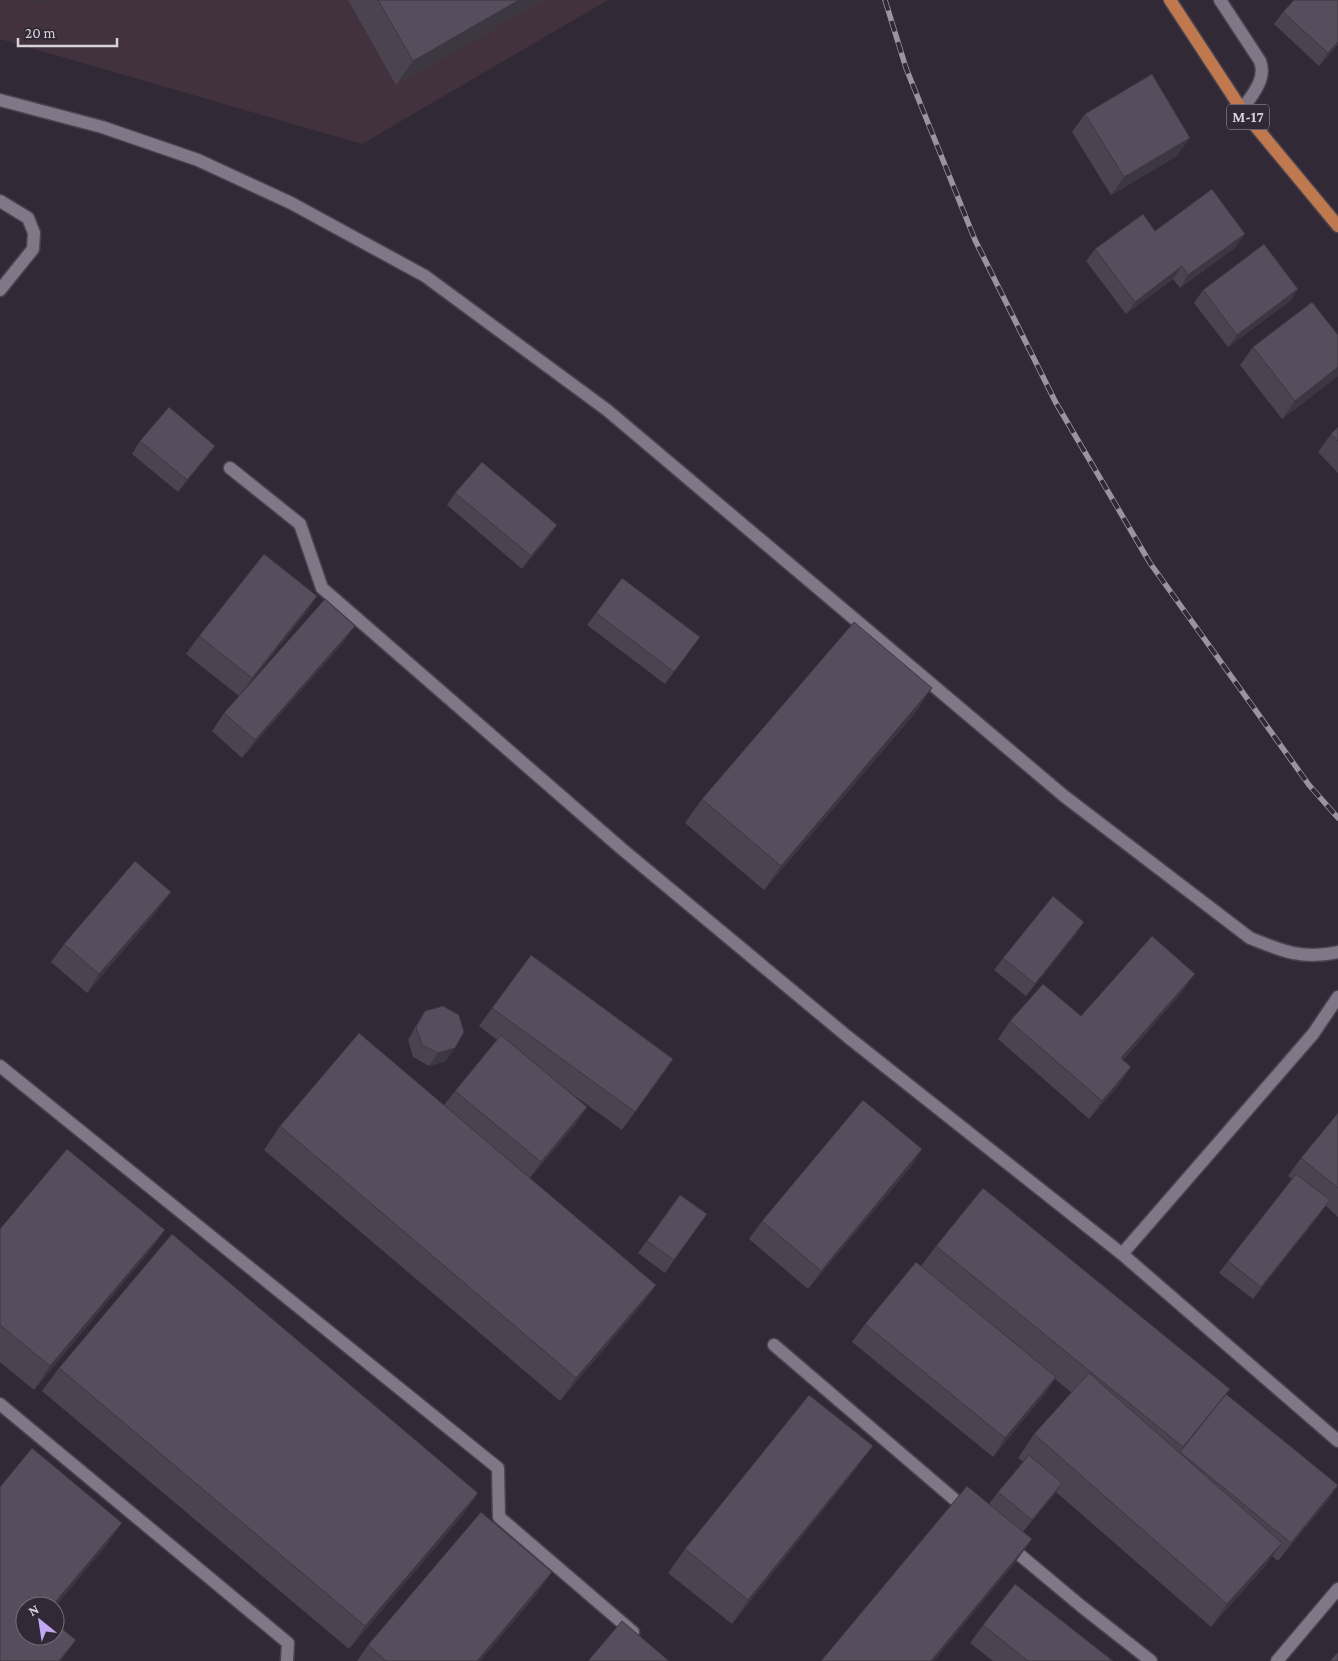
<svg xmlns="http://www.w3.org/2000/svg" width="1338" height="1661" font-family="'Crimson Pro',serif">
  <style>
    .industrial { fill: #41323e }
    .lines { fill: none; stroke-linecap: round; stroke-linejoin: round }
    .service-casing { stroke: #4b444f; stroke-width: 15 }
    .minor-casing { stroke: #4b444f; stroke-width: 15 }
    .primary-casing { stroke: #4b444f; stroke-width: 15 }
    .service { stroke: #817787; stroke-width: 12 }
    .minor { stroke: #817787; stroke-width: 12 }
    .primary { stroke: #c0794f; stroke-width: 12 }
    .rail-casing { stroke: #9b949f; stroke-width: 5.5 }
    .rail { stroke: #322937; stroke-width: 4; stroke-dasharray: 11; stroke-linecap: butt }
    .wall { fill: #4b4350 }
    .shaded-wall { fill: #3d3741 }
    .building { fill: #574e5d; stroke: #3d3741 }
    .labels { text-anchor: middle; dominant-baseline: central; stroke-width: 4; stroke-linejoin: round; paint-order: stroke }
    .shield { fill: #322937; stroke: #a69fa9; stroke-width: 1 }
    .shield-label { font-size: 15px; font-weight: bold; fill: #d7d1da }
  </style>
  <rect width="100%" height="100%" fill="#322937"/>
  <path class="industrial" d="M0 0H608L362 144 0 39Z"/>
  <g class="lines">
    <g class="service-casing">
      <path id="service" d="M0 100 102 127 198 160 291 203 425 276 607 410 1064 796 1250 938C1282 951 1303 960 1338 952
        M0 201 28 218 34 233 33 249 0 290
        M230 468 300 524 322 588 622 849 848 1037 1122 1254 1338 1441
        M0 1066 498 1468 499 1517 633 1632
        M1122 1254 1313 1034 1338 997
        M774 1345 968 1511
        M0 1404 288 1643 287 1661
        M1008 1545 1081 1606 1151 1661
        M1277 1661 1338 1589"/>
    </g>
    <g class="minor-casing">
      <path id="minor" d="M1220 0 1260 61C1267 80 1252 94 1242 110"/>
    </g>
    <g class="primary-casing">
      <path id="primary" d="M1170 0 1242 110 1338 226"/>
    </g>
    <use href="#service" class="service"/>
    <use href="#minor" class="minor"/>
    <use href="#primary" class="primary"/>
    <g class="rail-casing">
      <path id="rail" d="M885 0 906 68 975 240 1056 403 1150 563 1309 785 1338 818"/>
    </g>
    <use href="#rail" class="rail"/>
  </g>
  <path class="wall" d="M348 0H544L396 85Z
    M1283 12 1338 45 1319 66 1274 24Z
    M1085 114 1177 156 1111 195 1072 132Z
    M1155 231 1236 247 1180 288 1173 279 1126 314 1086 261 1095 249Z
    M1298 289 1290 301 1228 347 1194 303 1203 290Z
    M1338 335V376L1282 419 1240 365 1253 347Z
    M1338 427V473L1318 452 1331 434Z
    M140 441 215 446 206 458 178 492 132 454Z
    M455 493 557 525 548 538 522 569 447 505Z
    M317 596 305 614 241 694 355 626 342 644 242 758 212 731 224 713 239 696 186 654 199 636Z
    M596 613 700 637 665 684 587 625Z
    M916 712 764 890 685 823 702 799Z
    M158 910 87 993 51 962 64 944Z
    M1084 922 1076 934 1026 996 994 970 1003 958Z
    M1182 992 1123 1060 1119 1085 1089 1119 998 1039 1010 1021 1081 1016Z
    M492 1008 673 1059 622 1130 568 1091 587 1107 575 1125 530 1178 656 1285 639 1308 560 1401 264 1150 280 1126 444 1105 455 1091 497 1040 479 1026Z
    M425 1011 446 1061 429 1066 413 1057 408 1040 417 1024Z
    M1338 1113V1217L1326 1206 1253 1299 1219 1273 1228 1261 1292 1179 1288 1176 1301 1158Z
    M922 1149 910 1168 808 1289 749 1239 762 1221Z
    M680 1195 707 1214 665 1273 638 1253Z
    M0 1229 165 1230 148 1253 34 1390 0 1362Z
    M936 1246 1230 1389 1226 1394 1338 1485 1326 1503 1278 1561 1272 1556 1265 1566 1211 1627 1056 1492 1023 1532 989 1504 998 1492 1023 1462 1018 1458 1034 1434 1072 1393 1055 1379 1044 1395 993 1457 852 1342 865 1324 921 1266Z
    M59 1368 478 1493 462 1516 349 1649 42 1391Z
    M856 1469 732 1624 668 1573 685 1549Z
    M552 1572 535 1596 480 1661H357L368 1645Z
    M983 1625 1113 1661H993L970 1643Z"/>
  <path class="shaded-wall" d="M31 0H56L54 3Z
    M519 0H544L396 85 413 61Z
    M1338 42V45L1319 66 1328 53Z
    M1190 138 1177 156 1111 195 1124 177Z
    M1245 234 1236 247 1180 288 1188 275Z
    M1182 266 1173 279 1126 314 1135 302Z
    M1298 289 1290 301 1228 347 1237 335Z
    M1338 367V376L1282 419 1295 401Z
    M215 446 206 458 178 492 187 480Z
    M557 525 548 538 522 569 531 556Z
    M317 596 305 614 239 696 252 678Z
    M355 626 342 644 242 758 255 740Z
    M932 688 916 712 764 890 781 866Z
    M171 892 158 910 87 993 99 974Z
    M1084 922 1076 934 1026 996 1035 984Z
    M1195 974 1182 992 1108 1076 1121 1058Z
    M455 1048 446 1061 429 1066 438 1053Z
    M673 1059 661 1077 622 1130 635 1112Z
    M1131 1067 1119 1085 1089 1119 1102 1101Z
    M587 1107 575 1125 528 1180 541 1162Z
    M922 1149 910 1168 808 1289 821 1271Z
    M1330 1200 1321 1213 1253 1299 1261 1287Z
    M165 1230 148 1253 34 1390 50 1366Z
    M656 1285 639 1308 560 1401 576 1378Z
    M1056 1377 1044 1395 993 1457 1005 1438Z
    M873 1446 856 1469 732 1624 748 1600Z
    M1062 1483 1054 1495 1023 1532 1032 1520Z
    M1338 1485 1326 1503 1278 1561 1291 1543Z
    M478 1493 462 1516 349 1649 365 1626Z
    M122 1523 106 1546 55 1607V1606H52Z
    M1032 1539 1015 1563 934 1661H931Z
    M1282 1543 1265 1566 1211 1627 1227 1604Z
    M552 1572 535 1596 480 1661H477Z
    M76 1640 61 1661H59Z"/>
  <path class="building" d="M378 0H519L413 61Z
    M1294 0H1338V42L1328 53 1283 12Z
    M1152 74 1190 138 1124 177 1085 114Z
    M1212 189 1245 234 1188 275 1182 266 1135 302 1095 249 1143 214 1155 231Z
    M1264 244 1298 289 1237 335 1203 290Z
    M1312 302 1338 335V367L1295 401 1253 347Z
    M169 407 215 446 187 480 140 441Z
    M1338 427V441L1331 434Z
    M482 462 557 525 531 556 455 493Z
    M264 554 317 596 252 678 199 636Z
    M622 578 700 637 674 672 596 613Z
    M325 599 355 626 255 740 224 713Z
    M854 622 932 688 781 866 702 799Z
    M135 861 171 892 99 974 64 944Z
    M1053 896 1084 922 1035 984 1003 958Z
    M1152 936 1195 974 1121 1058 1131 1067 1102 1101 1010 1021 1043 984 1081 1016Z
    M531 955 673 1059 635 1112 492 1008Z
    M443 1006 459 1015 464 1032 455 1048 438 1053 422 1045 416 1027 425 1011Z
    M359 1033 656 1285 576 1378 280 1126Z
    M501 1035 587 1107 541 1162 455 1091Z
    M863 1100 922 1149 821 1271 762 1221Z
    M1338 1113V1188L1301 1158Z
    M67 1149 165 1230 50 1366 0 1325V1229Z
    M1296 1174 1330 1200 1261 1287 1228 1261Z
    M983 1188 1230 1389 1183 1447 936 1246Z
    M680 1195 707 1214 674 1260 647 1241Z
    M172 1234 478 1493 365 1626 59 1368Z
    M916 1262 1056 1377 1005 1438 865 1324Z
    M1089 1373 1282 1543 1227 1604 1034 1434Z
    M1226 1394 1338 1485 1291 1543 1180 1452Z
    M809 1395 873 1446 748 1600 685 1549Z
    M32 1448 122 1523 52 1606H25V1636H55V1623L76 1640 59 1661H0V1487Z
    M1029 1455 1062 1483 1032 1520 998 1492Z
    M967 1486 1032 1539 931 1661H821Z
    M481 1512 552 1572 477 1661H386L368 1645Z
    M1015 1584 1113 1661H1028L983 1625Z
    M622 1621 669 1661H588Z
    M1338 1652V1661H1330Z"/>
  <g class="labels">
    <rect class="shield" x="1227" y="104.5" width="42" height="25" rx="4"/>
    <g class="shield-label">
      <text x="1248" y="117">M-17</text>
    </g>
  </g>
  <g transform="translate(40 1621) rotate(330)"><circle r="24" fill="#322937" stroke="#746c78"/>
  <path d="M0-4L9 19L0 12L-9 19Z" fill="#c4a7f1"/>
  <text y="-8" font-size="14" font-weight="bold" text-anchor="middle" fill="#d7d1da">N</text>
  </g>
  <path d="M18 38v8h99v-8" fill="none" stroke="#d7d1da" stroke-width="2.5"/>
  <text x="25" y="38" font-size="15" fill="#d7d1da" stroke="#322937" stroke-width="4" paint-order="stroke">20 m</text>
</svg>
